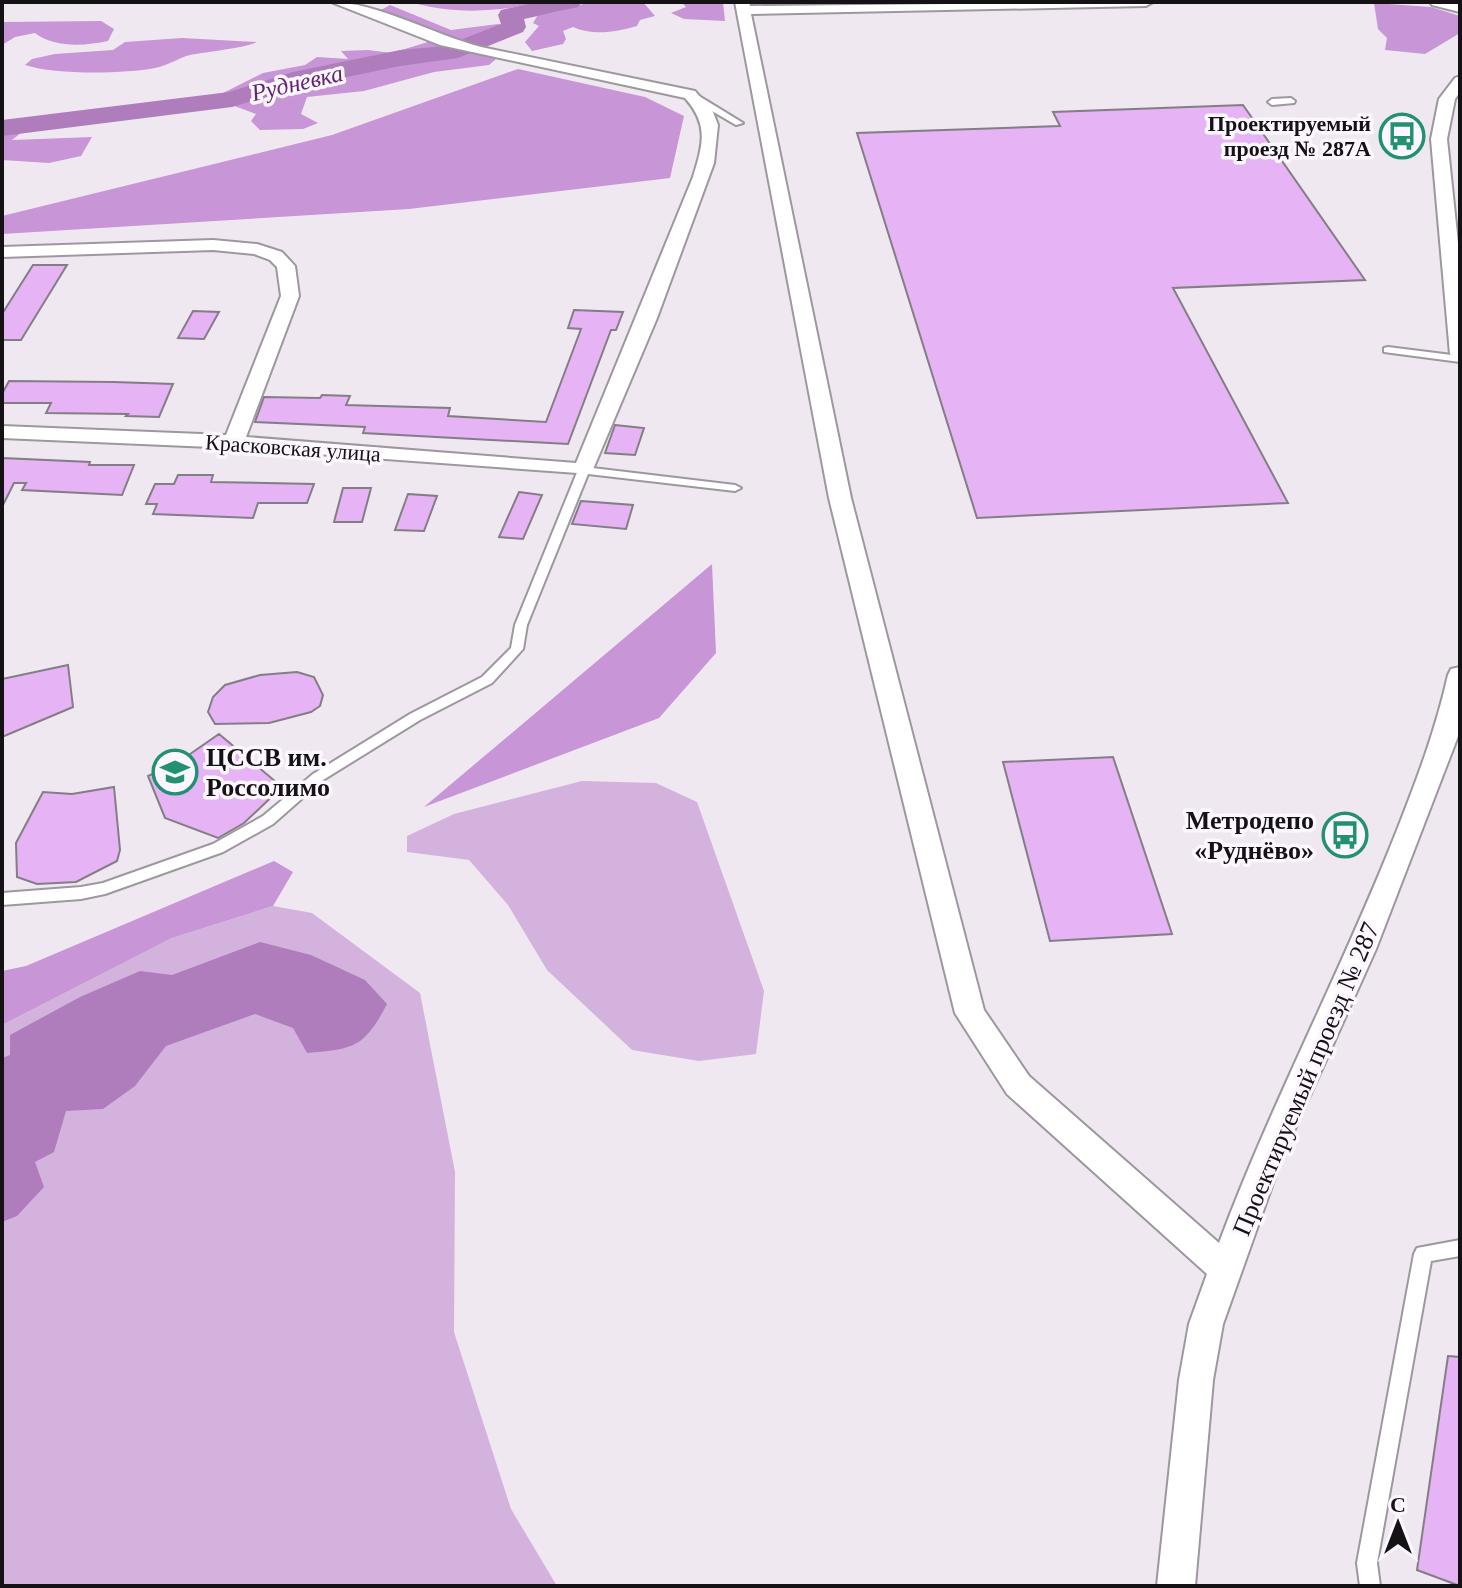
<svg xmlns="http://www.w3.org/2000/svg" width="1462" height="1588" font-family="Georgia,serif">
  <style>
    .green { fill: #d4b2de }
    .forest { fill: #c895d6 }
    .water { fill: #af7dbc }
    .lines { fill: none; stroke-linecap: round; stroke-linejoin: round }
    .river { fill: #af7dbc; fill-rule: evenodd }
    .building { fill: #e6b3f5; stroke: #837e85; stroke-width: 2 }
    .lane-casing { stroke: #9d979e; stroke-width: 4 }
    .street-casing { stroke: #9d979e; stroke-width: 4 }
    .lane { fill: #fff; fill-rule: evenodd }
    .street { fill: #fff; fill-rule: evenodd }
    .labels { text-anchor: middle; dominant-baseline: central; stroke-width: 7; stroke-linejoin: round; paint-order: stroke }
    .far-poi-label { font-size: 22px; font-weight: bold; fill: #151215; stroke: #fcf6fe; text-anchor: end }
    .far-street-label { font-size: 22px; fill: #151215; stroke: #fcf6fe }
    .far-water-label { font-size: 24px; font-style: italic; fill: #612471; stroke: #fcf6fe }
    .poi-label { font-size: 26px; font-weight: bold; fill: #151215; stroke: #fcf6fe; text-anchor: start }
    .street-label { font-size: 26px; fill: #151215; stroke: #fcf6fe }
  </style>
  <rect width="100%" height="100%" fill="#efe8f1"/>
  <path class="green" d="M582 781 656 783 697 802 764 991 756 1054 699 1061 632 1050 547 970 508 905 469 860 407 852V836L454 814Z
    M273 906 312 913 420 993 455 1172 454 1332 511 1509 557 1586H2V1025L172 938Z"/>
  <path class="forest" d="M410 2H538C498 13 450 14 410 2Z
    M590 2H643L655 16 640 20 637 26C616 32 593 36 573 27L563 31 566 39 563 44 532 51 525 42 539 26 533 23 538 15C558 13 572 7 590 2Z
    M681 2H723L725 21 684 19 671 13 686 7Z
    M1374 3 1431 7 1460 16V33L1425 54 1385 50 1387 38 1378 29Z
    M390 5 451 30 498 24 524 31 483 46 439 35 381 10Z
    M101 21 114 29 108 41C85 46 54 48 35 33L15 37 2 45V22Z
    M182 38 257 42C241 49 209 51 190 55 178 58 167 66 155 68 123 74 55 75 25 65L32 59 55 54 113 50 125 42Z
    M431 41 496 59 489 65 434 72 364 91 307 97 301 114 318 123 303 129 260 130 251 121 256 114 213 98 263 73 305 65 317 57 348 59 341 51 368 50 392 53Z
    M518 69 645 97 684 116 670 178 409 209 2 234V216L332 135Z
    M2 124H32L12 140 92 137 81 156 49 163 2 160Z
    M712 564 716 653 659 718 424 807Z
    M274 861 293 872 273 906 172 938 2 1025V971L26 966Z"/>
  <path class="water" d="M260 942 311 955 365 980 387 1004C364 1048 354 1049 307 1053L293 1028 255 1014 166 1046 135 1086 103 1109 66 1111 54 1152 35 1162 44 1187 17 1216 2 1222V1058L10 1055V1035L80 997 140 971 172 975Z"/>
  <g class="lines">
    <path class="river" d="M537 2H582L578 7 524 19 526 27 523 32 458 58 400 66 299 87 232 107 2 136V120L229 92 293 72 400 50 445 46 501 24 498 15 501 10Z"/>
  </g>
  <path class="building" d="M1243 105 1365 280 1173 288 1288 503 977 518 857 133 1060 126 1053 112Z
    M33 265H67L21 340H2V314Z
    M574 310 623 312 616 330H611L568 444 363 433 365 427 255 422 264 397 320 398 322 395 350 396 346 405 450 408 448 416 546 422 581 329 568 328Z
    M193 311 219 312 204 339 178 338Z
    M9 381 114 382 173 384 159 417 126 416 128 414 46 413 51 403H2V394Z
    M615 425 644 428 635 455 605 453Z
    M2 458 90 462 89 465H134L122 495 22 490 26 483H14L2 507Z
    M178 475H213L211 482 314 484 307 503H258L253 518 153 514 157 504H146L155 484H174Z
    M343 488H371L362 522H334Z
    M519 492 542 495 523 539 499 537Z
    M408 494 437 496 424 531 395 530Z
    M581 501 633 505 626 529 572 524Z
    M68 665 73 707 2 737V679Z
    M297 672 314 677 323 695 320 706 311 712 269 723 215 724 208 712 213 697 225 685 260 675Z
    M219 734 282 787 244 823 218 838 165 818 148 776 180 761Z
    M1113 757 1172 934 1050 941 1003 762Z
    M114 787 120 850 117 861 76 882 37 884 17 877 16 843 43 792 72 794Z
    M1448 1356 1460 1357V1586L1417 1570Z"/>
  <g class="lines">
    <g class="lane-casing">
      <path id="lane" d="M688 93H694L743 123 736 125 688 97Z
        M1291 98 1295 101 1294 103 1272 105 1268 102 1272 99Z
        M1388 347 1460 356V362L1384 352V348Z
        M584 467 735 485 741 488 735 491 588 474 527 625 523 649 492 683 420 720 323 780 273 824 223 852 105 894 81 899 2 905V893L81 887 103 883 213 844 263 816 313 774 410 714 482 677 511 648 515 625 578 470Z
        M1460 1240V1256L1431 1261 1377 1563 1380 1586H1360L1357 1563 1414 1254 1417 1248Z"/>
    </g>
    <g class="street-casing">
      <path id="street" d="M331 2C376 2 435 35 481 47L695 91 713 112 718 125 714 163 657 318 591 474 234 448 2 438V426L226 435 281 296 277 267 270 260 254 254 213 250 2 257V247L213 240 257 244 282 252 295 266 299 296 246 437 576 463 693 177C703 144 709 125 685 98L440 45Z
        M735 2H749L750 6 1153 2 1146 6 751 14 851 498 984 1010 1029 1076 1219 1243C1271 1103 1342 970 1397 830 1417 779 1436 729 1448 675L1451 669 1460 667V731L1376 949 1282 1158 1223 1324 1213 1380 1195 1586H1157L1179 1380 1189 1324 1207 1274 1007 1094 955 1013 829 498Z
        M1430 2 1460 4V12L1432 5Z
        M1460 76V92L1455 99 1447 139 1460 262V360L1450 354 1431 139 1439 99 1455 78Z"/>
    </g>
    <use href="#lane" class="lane"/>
    <use href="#street" class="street"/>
  </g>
  <defs>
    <g id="bus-ring" transform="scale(2.3)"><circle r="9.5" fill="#fcf6fe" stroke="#229171" stroke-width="1.5"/><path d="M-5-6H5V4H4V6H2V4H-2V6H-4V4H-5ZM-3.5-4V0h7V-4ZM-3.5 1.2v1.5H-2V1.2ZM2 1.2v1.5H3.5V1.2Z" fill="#229171"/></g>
    <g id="school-ring" transform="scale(2.3)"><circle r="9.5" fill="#fcf6fe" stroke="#229171" stroke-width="1.5"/><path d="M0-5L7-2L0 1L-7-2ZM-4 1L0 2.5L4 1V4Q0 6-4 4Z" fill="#229171"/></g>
  </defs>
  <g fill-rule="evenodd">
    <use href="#bus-ring" x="1402" y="136"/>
    <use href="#school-ring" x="175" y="772"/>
    <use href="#bus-ring" x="1345" y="835"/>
  </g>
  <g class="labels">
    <g class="far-poi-label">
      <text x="1371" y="123">Проектируемый<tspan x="1371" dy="25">проезд № 287А</tspan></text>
    </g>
    <g class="far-street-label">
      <text transform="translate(293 448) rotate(4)">Красковская улица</text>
    </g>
    <g class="far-water-label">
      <text transform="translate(297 83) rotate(-13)">Рудневка</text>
    </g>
    <g class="poi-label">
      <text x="206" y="757">ЦССВ им.<tspan x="206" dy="30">Россолимо</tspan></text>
      <text x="1314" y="820" text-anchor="end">Метродепо<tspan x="1314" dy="30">«Руднёво»</tspan></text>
    </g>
    <g class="street-label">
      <text transform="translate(1306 1079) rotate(-67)">Проектируемый проезд № 287</text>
    </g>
  </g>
  <rect width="1462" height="1588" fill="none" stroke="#151215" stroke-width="8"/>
  <g transform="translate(1398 1524)" stroke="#fcf6fe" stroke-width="6" paint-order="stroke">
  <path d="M0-6L14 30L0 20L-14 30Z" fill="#151215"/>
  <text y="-12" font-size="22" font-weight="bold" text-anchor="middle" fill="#151215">С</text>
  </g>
</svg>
